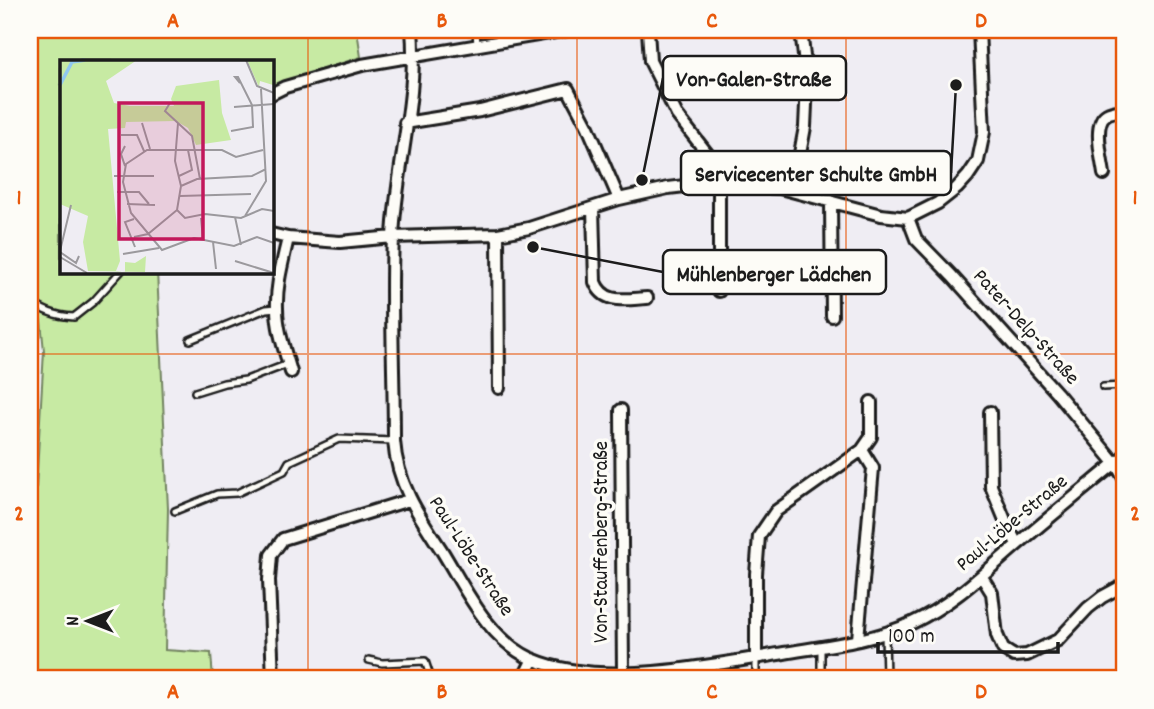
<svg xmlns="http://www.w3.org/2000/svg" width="1154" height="709" font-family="Dekko,sans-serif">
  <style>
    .green { fill: #c7eaa3; stroke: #728360; stroke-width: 2 }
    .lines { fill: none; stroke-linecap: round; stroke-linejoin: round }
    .lane-casing { stroke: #1c1c1c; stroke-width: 10 }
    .street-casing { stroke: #1c1c1c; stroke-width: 16 }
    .lane { stroke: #fdfcf7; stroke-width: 5 }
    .street { stroke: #fdfcf7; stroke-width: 10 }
    .grid { fill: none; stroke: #e8590c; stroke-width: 2; stroke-opacity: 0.55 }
    .labels { text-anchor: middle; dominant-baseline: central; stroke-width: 7; stroke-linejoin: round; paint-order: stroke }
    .street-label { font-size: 21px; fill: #1c1c1c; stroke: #fdfcf7 }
    .inset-river { fill: none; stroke: #91c8ef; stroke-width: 3.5 }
    .inset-road { fill: none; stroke: #9b999d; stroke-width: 2 }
    .view { fill: #c2185b; fill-opacity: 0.15; stroke: #c2185b; stroke-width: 3.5 }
    .inset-edge { fill: none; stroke: #1c1c1c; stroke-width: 3.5 }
    .leader { fill: none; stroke: #1c1c1c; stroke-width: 2.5 }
    .callout-dot { fill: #1c1c1c; stroke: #fdfcf7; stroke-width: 2.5 }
    .callout { fill: #fdfcf7; stroke: #1c1c1c; stroke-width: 2.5 }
    .callout-label { font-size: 23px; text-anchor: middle; font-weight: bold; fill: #1c1c1c }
    .neatline { fill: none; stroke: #e8590c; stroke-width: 2.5 }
    .grid-label { font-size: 23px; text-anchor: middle; font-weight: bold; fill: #e8590c }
  </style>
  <rect width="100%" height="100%" fill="#efedf3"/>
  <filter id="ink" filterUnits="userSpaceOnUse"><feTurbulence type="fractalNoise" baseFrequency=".0143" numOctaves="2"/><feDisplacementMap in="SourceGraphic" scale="14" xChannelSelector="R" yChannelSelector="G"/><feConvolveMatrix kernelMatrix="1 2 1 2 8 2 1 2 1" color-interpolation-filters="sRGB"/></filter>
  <g filter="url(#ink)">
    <path class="green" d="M30 30H357L361 57 271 86V61H61V271H157L168 509 165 650 211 653 213 679H30V592L44 351 41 321 30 296Z"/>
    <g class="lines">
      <g class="lane-casing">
        <path id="lane" d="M476 30 477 45
          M30 300C42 312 57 316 74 317L93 302 121 271
          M190 340 266 309 277 308
          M1103 387 1124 386
          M195 392 224 383 246 380 288 364
          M175 511 217 494 237 493 284 471 289 462 339 439 394 441
          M885 633 886 679
          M821 647V679
          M756 658V679
          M369 660 382 663 425 661 431 679
          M692 668V679"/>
      </g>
      <g class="street-casing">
        <path id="street" d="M412 30C418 96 396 169 393 237 390 305 394 373 394 441 397 484 419 516 442 551 466 590 488 639 532 659 601 689 712 665 784 653 826 646 873 641 912 623 953 604 984 573 1018 544 1053 514 1089 485 1124 456
          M648 30 650 61 677 115 710 157 711 183
          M271 94 285 87 362 65 567 30
          M405 123 480 111 568 89 588 127 619 199
          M1104 174C1102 159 1092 122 1107 114 1112 111 1119 111 1124 110
          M793 191 805 127 807 82 801 30
          M831 201 832 316
          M593 208 595 282C604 305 626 299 647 298
          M908 218 916 239 952 276 1057 393 1115 463 1124 478
          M271 234 288 238 340 242 393 237 498 234 529 228 619 199 668 188 711 183 780 188 881 215 908 218 938 203 957 188 968 176 978 161 984 132 979 30
          M498 234 499 388
          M288 238C283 261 276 284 277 308 277 330 285 351 291 372
          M719 291V183
          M621 410 623 673
          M990 412 991 486 1007 525 1017 544
          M982 577 992 593 997 635 1003 649 1014 656 1027 655 1058 640 1088 608 1102 597 1124 585
          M858 639 873 468 862 450 871 437V402
          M756 658V574L759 536 776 511 862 450
          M273 679 269 580 271 555 283 539 409 500
          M523 679 533 659"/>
      </g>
      <use href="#lane" class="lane"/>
      <use href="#street" class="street"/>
    </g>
  </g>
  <path class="grid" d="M308 30V679M577 30V679M846 30V679M30 354H1124"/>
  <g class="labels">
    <g class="street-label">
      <text transform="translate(1025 328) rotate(48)">Pater-Delp-Straße</text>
      <text transform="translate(1013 524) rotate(-40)">Paul-Löbe-Straße</text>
      <text transform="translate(603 542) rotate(-90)">Von-Stauffenberg-Straße</text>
      <text transform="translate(470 557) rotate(57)">Paul-Löbe-Straße</text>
    </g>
  </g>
  <g transform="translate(60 60)">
    <rect width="214" height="214" fill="#efedf3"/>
    <path d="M0 0H77L46 21 54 43 70 46H114L111 39 116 26 159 20 162 53 171 80 136 85 128 68 116 61 66 62 65 68 48 69 60 201 56 211 65 212V202L75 203 86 196 85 212 28 211 23 182 28 156 0 144ZM187 0H213V25L200 21 199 27Z" fill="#c7eaa3"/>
    <path class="inset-river" d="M0 25 12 2 25 0"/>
    <path class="inset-road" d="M186 0 197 26 214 33M110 43 105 51 132 76 140 119M174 47 214 44M82 63 90 89M171 71 193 67 192 45 178 17H175L180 23M61 75H77L84 91M65 86 61 94 65 106M203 90 176 97 162 90H87L66 104 63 122 71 153 102 190 134 178 174 186 197 177 214 183M54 116H94M119 116 132 110 128 90M121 126 137 119 192 116 206 109M57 132H79L89 144M120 136 191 134M67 144 95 145M117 150 121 126 115 101 118 63M117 150 125 158 145 154M145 154 181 158 202 149 214 151M185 156 206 121 201 29M175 157 181 185M141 158 143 179M74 159 65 162 75 187M74 177 88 174 117 150M153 182 156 209M0 191 11 145M0 192 16 203 19 196M63 194 99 188M0 197 27 213M175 201 214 213"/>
    <path class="view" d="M59 43H143V179H59Z"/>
    <rect width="214" height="214" class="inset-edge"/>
  </g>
  <path class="leader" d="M642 180L663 78M956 85L951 173M533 247L663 272"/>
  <g class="callout-dot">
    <circle cx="642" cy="180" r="7"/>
    <circle cx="956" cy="85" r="7"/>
    <circle cx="533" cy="247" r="7"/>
  </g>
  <g class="callout">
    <rect x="663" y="56" width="183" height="44" rx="7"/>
    <rect x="681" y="151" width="270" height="44" rx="7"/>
    <rect x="663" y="250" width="223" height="44" rx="7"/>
  </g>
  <g class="callout-label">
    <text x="754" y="86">Von-Galen-Straße</text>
    <text x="816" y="181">Servicecenter Schulte GmbH</text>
    <text x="774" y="281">Mühlenberger Lädchen</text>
  </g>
  <rect width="1154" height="709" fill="none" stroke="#fdfcf7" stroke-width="77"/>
  <g transform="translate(88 621) rotate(270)" stroke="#fdfcf7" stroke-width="5" paint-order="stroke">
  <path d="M0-5L12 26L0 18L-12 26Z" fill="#1c1c1c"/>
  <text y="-10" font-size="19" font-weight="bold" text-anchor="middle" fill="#1c1c1c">N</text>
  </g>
  <path d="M878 642v10h180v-10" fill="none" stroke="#1c1c1c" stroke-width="3.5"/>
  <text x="888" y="642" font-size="21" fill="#1c1c1c" stroke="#fdfcf7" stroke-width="5" paint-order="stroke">100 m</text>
  <rect x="38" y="38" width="1078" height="632" class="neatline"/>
  <g class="grid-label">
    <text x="173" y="27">A</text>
    <text x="442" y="27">B</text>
    <text x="712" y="27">C</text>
    <text x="981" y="27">D</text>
    <text x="19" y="204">1</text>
    <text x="1135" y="204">1</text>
    <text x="19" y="520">2</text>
    <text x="1135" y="520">2</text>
    <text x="173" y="698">A</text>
    <text x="442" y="698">B</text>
    <text x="712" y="698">C</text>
    <text x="981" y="698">D</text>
  </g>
</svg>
